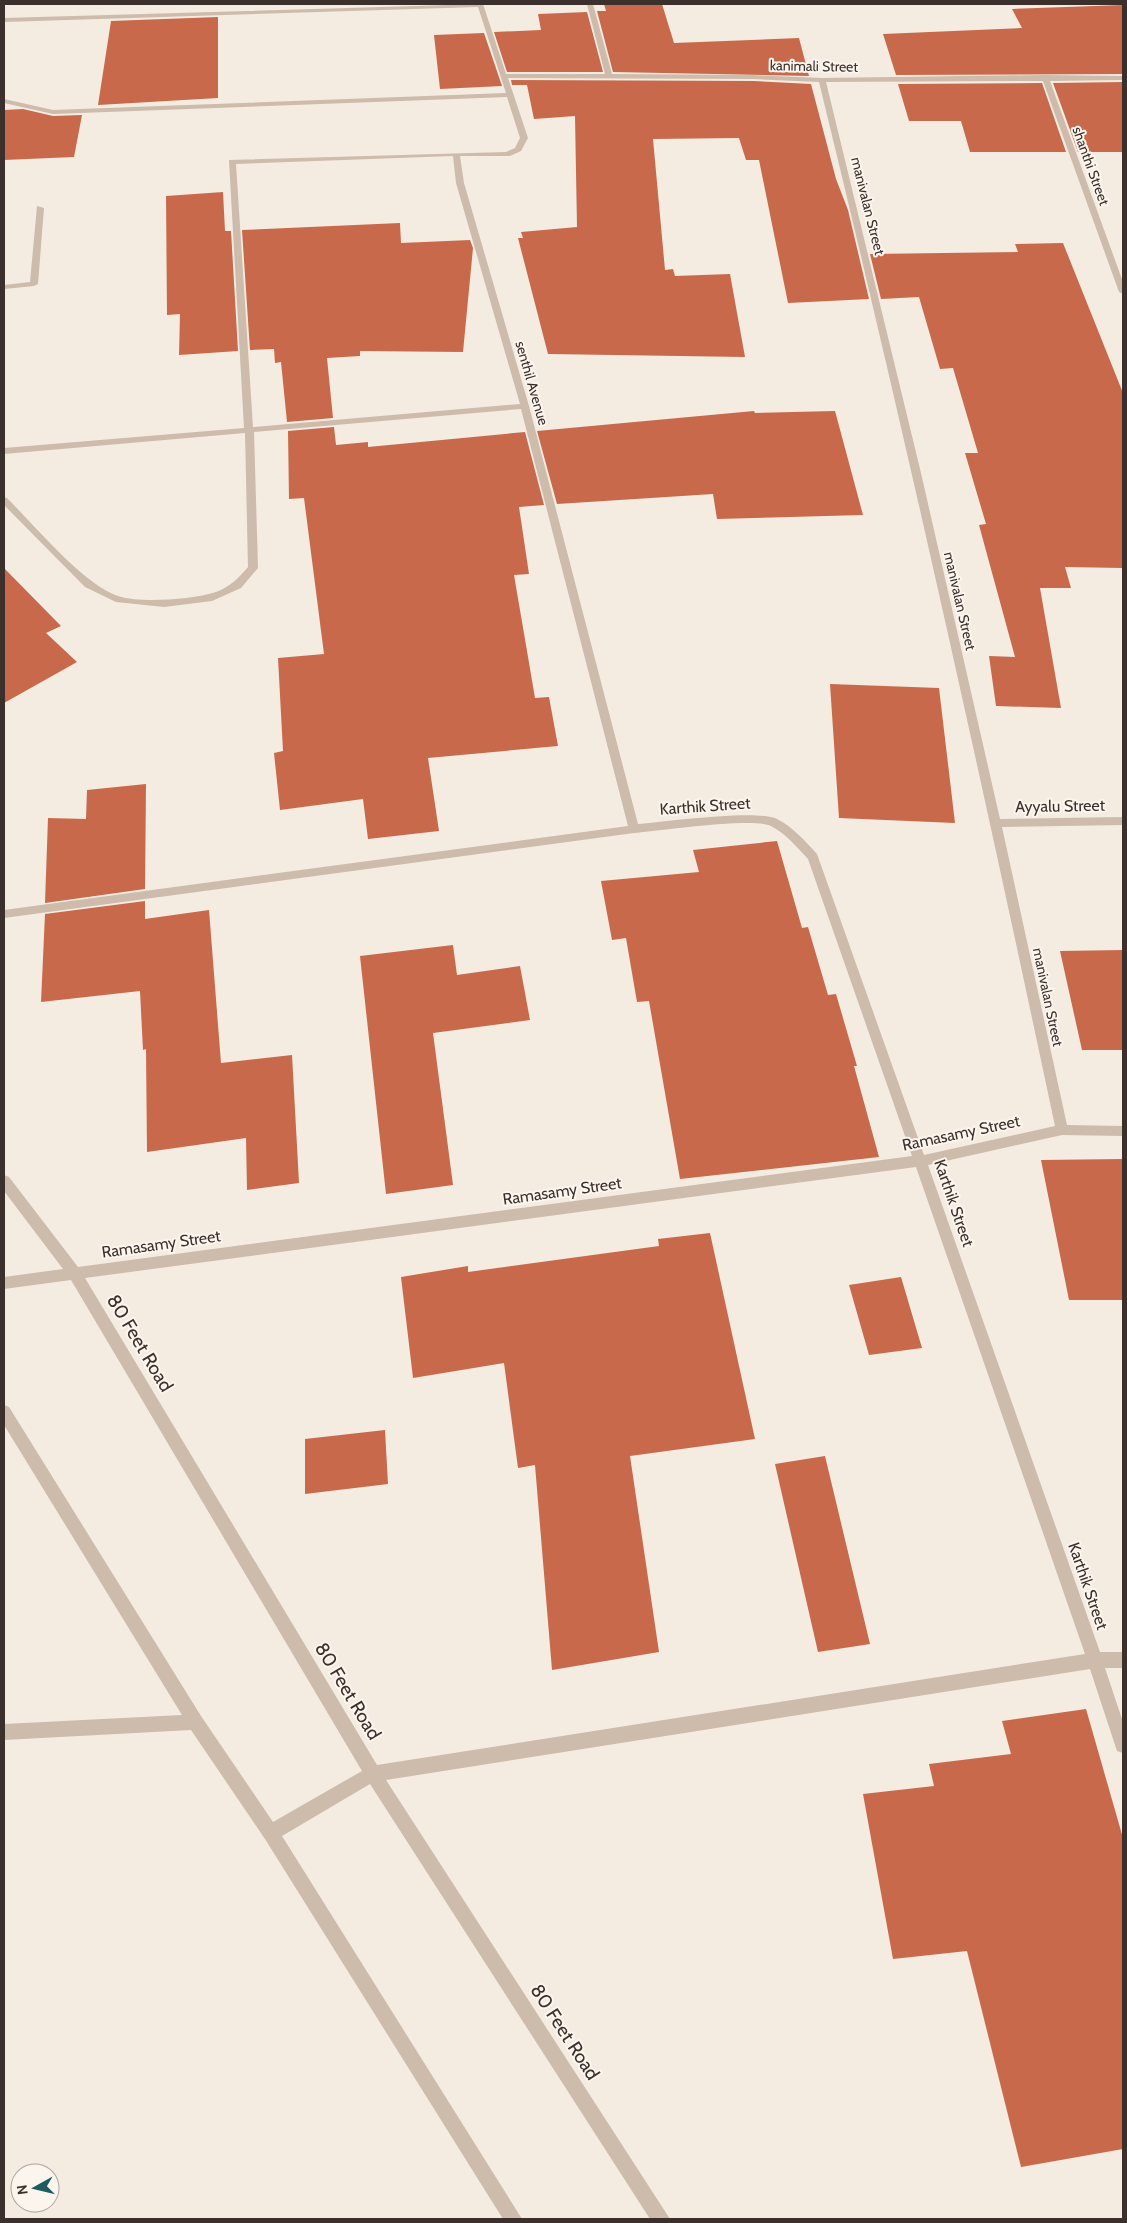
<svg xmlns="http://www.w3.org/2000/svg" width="1127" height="2223" font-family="Cabin,sans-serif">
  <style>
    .building { fill: #c8694b }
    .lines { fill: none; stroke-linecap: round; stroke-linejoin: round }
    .minor { fill: #cdbbac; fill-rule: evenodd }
    .labels { text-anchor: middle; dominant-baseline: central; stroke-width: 4; stroke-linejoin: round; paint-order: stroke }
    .far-street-label { font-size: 14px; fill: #3b302b; stroke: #fbf5ee }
    .street-label { font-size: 16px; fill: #3b302b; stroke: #fbf5ee }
    .near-street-label { font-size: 19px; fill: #3b302b; stroke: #fbf5ee }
  </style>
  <rect width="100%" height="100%" fill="#f4ebe1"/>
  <path class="building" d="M604 4H662L674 43 799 38 809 76 613 72 597 11H606Z
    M1123 5V74L896 75 883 34 1022 28 1012 9Z
    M587 12 603 72H507L494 32 541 30 538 14Z
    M218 17V98L98 105 111 21Z
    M484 33 502 86 440 89 434 35Z
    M511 80 753 81 811 84 836 179 848 210 869 299 788 303 759 160H746L739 138 653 139 665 270 673 269 675 276 730 274 745 357 548 354 518 238H523L521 232 577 227 575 116 534 119 527 85H512Z
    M1123 82V152H1078L1053 83Z
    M1042 83 1066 152H970L961 121H909L898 84Z
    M23 109 53 116 82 115 74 157 4 160V110Z
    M223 192 225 231H231L238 351 179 355 180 314 167 315 166 196Z
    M400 223 401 243 470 240 473 248 463 352 360 351V356L327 358 333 418 287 422 281 362 275 363 274 349 250 350 242 230Z
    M1063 243 1123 393V568L1065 567 1071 588H1040L1061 708 996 706 989 656 1015 657 979 525 986 524 965 453H978L953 368 940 369 919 297 881 299 870 254 1018 252 1015 244Z
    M754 411 755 413 835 411 863 515 717 519 713 494 557 504 537 431Z
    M334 427 336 445 368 442V447L525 432 544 505 519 507 529 574 514 575 535 698 549 697 558 746 428 758 439 831 368 839 363 799 280 810 274 753 283 751 278 658 324 654 304 498 289 499 288 431Z
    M4 568 61 626 46 633 77 662 4 703Z
    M830 684 939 688 955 823 839 818Z
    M146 784 145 889 45 903 48 818 86 819 87 790Z
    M777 841 802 928 808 927 828 995 836 994 857 1066H854L879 1157 680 1179 649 1001 637 1002 626 938 612 940 601 881 699 872 693 850Z
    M145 901V919L209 910 221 1063 292 1055 299 1183 247 1190 246 1138 147 1152 146 1049 143 1050 140 991 41 1002 45 914Z
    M453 945 457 975 520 966 530 1020 433 1033 453 1185 386 1194 360 956Z
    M1123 950V1050H1082L1060 951Z
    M1123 1159V1300H1069L1041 1160Z
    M710 1233 755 1439 630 1456 659 1652 552 1670 535 1465 518 1468 504 1363 413 1378 401 1277 468 1266V1272L659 1246 658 1239Z
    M901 1277 922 1348 869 1355 849 1285Z
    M385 1430 388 1484 305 1494V1439Z
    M825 1456 870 1644 818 1652 775 1464Z
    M1086 1709 1123 1838V2149L1021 2167 967 1951 893 1959 863 1794 934 1786 929 1764 1011 1754 1002 1721Z"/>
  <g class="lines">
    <path class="minor" d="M483 4 506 74H605L587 4H593L612 74 753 75 822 78 1045 75 1123 76V80L1050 81 1123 282V294L1119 292 1043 81 826 82 921 473 1000 819 1123 817V825L1002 827 1067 1125 1123 1126V1136L1062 1135 928 1165 1100 1652H1123V1668H1105L1123 1722V1753L1117 1751 1115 1745 1090 1669 386 1780 670 2219H650L370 1784 282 1836 522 2219H503L265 1839 191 1730 4 1740V1724L182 1715 4 1425V1405L9 1407 201 1716 273 1822 362 1771 71 1280 4 1289V1277L63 1269 4 1191V1175L9 1177 78 1267 912 1156 808 859C797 847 786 834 771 826 754 817 658 831 634 833L4 918V910L628 826 521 409 254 432 258 568 241 588 212 601 164 607 116 602 85 587 4 505V497L7 498C33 524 85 586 118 596 137 602 166 600 186 598 216 594 228 591 248 567L245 433 4 454V448L244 428 229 160 506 152 515 148 520 138 507 97 53 114 4 103V99L53 110 506 93 478 7 4 22V18ZM508 78 753 79 819 82C904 429 981 777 1055 1126L924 1155 817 854C805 841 793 827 777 819 758 809 664 822 638 824L529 406 464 183 460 156H510L521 151 528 138ZM453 156 456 183 520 404 253 427 236 164ZM916 1167 1085 1654 377 1765 85 1278Z
      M37 206 44 208 38 284 34 286 4 289V285L30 282Z"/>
  </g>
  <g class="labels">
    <g class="far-street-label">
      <text transform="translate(814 66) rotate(1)">kanimali Street</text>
      <text transform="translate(1091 166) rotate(70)">shanthi Street</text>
      <text transform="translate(868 206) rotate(76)">manivalan Street</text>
      <text transform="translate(532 383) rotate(74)">senthil Avenue</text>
      <text transform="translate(960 601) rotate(77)">manivalan Street</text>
      <text transform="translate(1048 997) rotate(78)">manivalan Street</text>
    </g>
    <g class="street-label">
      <text transform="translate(705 806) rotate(-4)">Karthik Street</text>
      <text transform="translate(1060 806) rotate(-1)">Ayyalu Street</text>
      <text transform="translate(961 1133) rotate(-12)">Ramasamy Street</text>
      <text transform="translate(562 1191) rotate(-8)">Ramasamy Street</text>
      <text transform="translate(954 1203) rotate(71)">Karthik Street</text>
      <text transform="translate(161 1244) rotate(-8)">Ramasamy Street</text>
      <text transform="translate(1088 1586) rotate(71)">Karthik Street</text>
    </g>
    <g class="near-street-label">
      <text transform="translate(140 1343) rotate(59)">80 Feet Road</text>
      <text transform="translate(348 1691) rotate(59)">80 Feet Road</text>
      <text transform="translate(565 2032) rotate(57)">80 Feet Road</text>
    </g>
  </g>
  <rect width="1127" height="2223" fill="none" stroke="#3b302b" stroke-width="10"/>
  <g transform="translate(35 2188) rotate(262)"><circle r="24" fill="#fbf5ee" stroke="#aea6a0"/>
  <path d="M0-4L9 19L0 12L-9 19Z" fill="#1f5a5e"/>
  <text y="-8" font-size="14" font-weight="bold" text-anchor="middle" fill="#3b302b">N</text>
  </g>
</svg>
